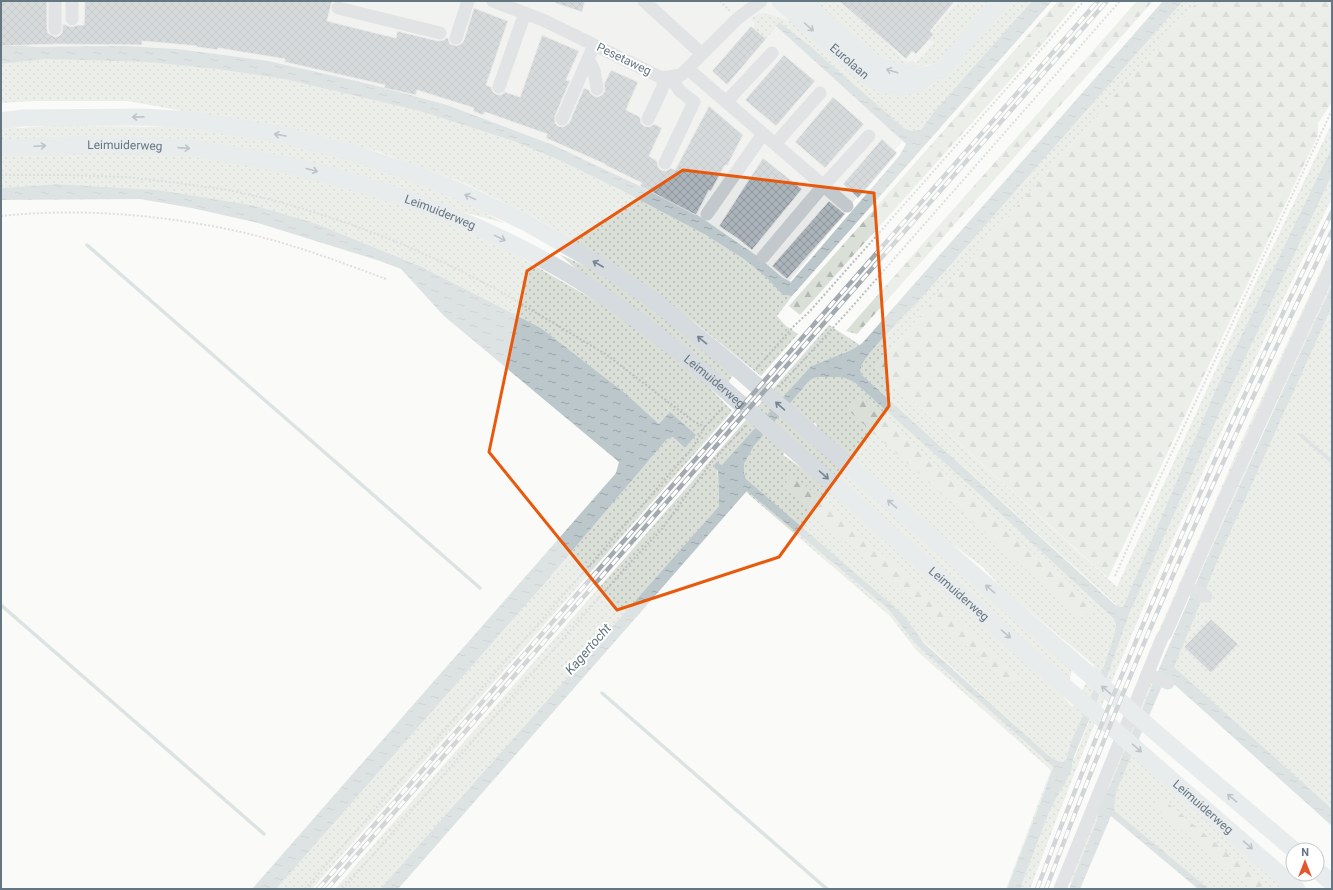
<svg xmlns="http://www.w3.org/2000/svg" width="1333" height="890" font-family="Roboto,sans-serif">
  <style>
    .built { fill: #e8e9e9 }
    .grass { fill: url(#grass-dots); fill-rule: evenodd }
    .forest { fill: url(#forest-firs) }
    .water { fill: url(#water-ripples); fill-rule: evenodd }
    .lines { fill: none; stroke-linecap: round; stroke-linejoin: round }
    .stream { stroke: #bbc7cb; stroke-width: 3.5 }
    .building { fill: url(#building-cross-hatch); stroke: #dcdcda }
    .path { stroke: #bbbfc2; stroke-width: 2; stroke-dasharray: 2 2; stroke-linecap: butt }
    .minor { stroke: #c3c8cc; stroke-width: 13 }
    .major { stroke: #d6dbdf; stroke-width: 17 }
    .rail-casing { stroke: #a2aab0; stroke-width: 4.5 }
    .rail { stroke: #fff; stroke-width: 3; stroke-dasharray: 9; stroke-linecap: butt }
    .oneway { stroke: #768591 }
    .marked { fill: none; stroke: #e8590c; stroke-width: 3; stroke-linejoin: round }
    .labels { text-anchor: middle; dominant-baseline: central; stroke-width: 4; stroke-linejoin: round; paint-order: stroke }
    .street-label { font-size: 12px; fill: #657683; stroke: #fff }
    .water-label { font-size: 13px; font-style: italic; fill: #60757c; stroke: #fff }
  </style>
  <defs>
    <pattern id="grass-dots" width="8" height="8" patternUnits="userSpaceOnUse"><rect width="8" height="8" fill="#dadfd7"/><path d="M2 2h.1M6 6h.1" fill="none" stroke="#b4b9b4" stroke-width="1.8" stroke-linecap="round"/></pattern>
    <pattern id="forest-firs" width="22" height="20" patternUnits="userSpaceOnUse"><rect width="22" height="20" fill="#dadfd7"/><path d="M5 1l3.5 6h-7zM16 11l3.5 6h-7z" fill="#b4b9b4"/></pattern>
    <pattern id="water-ripples" width="26" height="14" patternUnits="userSpaceOnUse"><rect width="26" height="14" fill="#bbc7cb"/><path d="M2 4q2-2 4 0t4 0M15 11q2-2 4 0t4 0" fill="none" stroke="#9ca6aa"/></pattern>
    <pattern id="building-cross-hatch" width="8" height="8" patternUnits="userSpaceOnUse"><rect width="8" height="8" fill="#aab3b9"/><path d="M0 0l8 8M0 8l8-8" fill="none" stroke="#8e969c"/></pattern>
  </defs>
  <rect width="100%" height="100%" fill="#fafaf8"/>
  <path class="built" d="M1 1H1015L777 297 506 149 1 73Z"/>
  <path class="grass" d="M810 1H839L884 40 905 62 907 61 910 63 912 60 916 63 934 43 927 37 959 1H994L947 55 933 64 906 68 871 56Z
    M1011 1H1032L921 130 913 131 905 129 779 23 766 39 754 29 755 24 751 18 762 13 790 21 903 95 928 88 951 69Z
    M1183 1H1198L875 367 1117 587 1248 299 1332 123V147L1218 384 1123 607H1119L861 374C861 371 860 370 861 368 863 356 906 314 917 303Z
    M45 59 148 62 217 69 284 79 420 111 471 127 511 140 557 159 621 190 706 235 744 259 767 278 783 295 792 296 777 316 786 326 798 334 761 376 693 321 620 268 534 217 464 183 379 152 329 138 128 101H33L1 103V64Z
    M52 126 182 127 278 141 365 163 448 193 504 223 452 209 278 157 1 143V129Z
    M64 151 176 154 244 163 321 179 428 214 511 252 627 319 703 381 732 411 312 889H276L545 583 667 439 673 437 685 448 696 435 660 425 625 393 541 328 422 267 317 224 158 190 56 184 1 188V154Z
    M1332 175V198C1222 424 1118 653 1030 889H1020L1049 812 1075 757 1107 677 1130 612 1230 390Z
    M1332 247V255L1245 441 1055 889 1150 651 1242 440Z
    M559 254 611 278 653 307 733 375 728 383 590 281Z
    M1332 277V285L1268 421 1195 584 1193 582Z
    M1332 305V815L1171 665Z
    M829 325 860 345 849 351 811 366 723 465 722 467 717 462 719 506 380 889H335Z
    M822 377H842L854 382 977 492 1114 619 1116 625 1114 635 1105 663 1071 742 1066 759 1063 762 1058 761 1048 755 746 479 744 472V464L754 446 809 381 814 378ZM815 422 820 432 925 524 983 567 1002 588 1094 665 1084 687 1073 707 1053 686 806 471 783 455 795 442 1069 682 1072 669 802 434Z
    M746 489 886 607C898 620 907 635 920 648L1052 766 1053 768C1039 809 1022 849 1007 889H1006L1051 770 917 651 890 616 746 492Z
    M1148 677 1154 680 1110 786C1104 794 1095 807 1098 817L1071 884 1069 873Z
    M1132 755 1287 889H1209L1115 811C1109 798 1126 768 1132 755Z"/>
  <path class="forest" d="M1058 1H1078L1045 41 800 315 789 306Z
    M1137 1H1153L857 334 846 331Z
    M1198 1H1332V102L1318 123V135L1108 578 875 367Z
    M861 397 1095 609 1080 618 848 410Z
    M792 474 1025 681 1008 682 783 487Z
    M1163 799 1271 889H1253L1155 808Z"/>
  <path class="water" d="M1032 1H1052L792 296 783 295 767 278 744 259 706 235 621 190 557 159 511 140 420 111 284 79 217 69 148 62 45 59 1 64V43L33 47 123 46 177 49 231 56 268 61 308 70 373 85 447 105 553 145 644 188 699 216 757 256 783 278 791 282 900 155 906 144 776 26 779 22 811 47 905 129 913 131 921 130 934 112Z
    M1163 1H1183L917 303C906 314 863 356 861 368 860 370 861 371 861 374L1114 604 1119 607H1123L1218 384 1332 147V175L1230 390 1130 612 1107 677 1075 754 1072 764V768L1064 786 1062 787 1049 812 1020 889H1007C1022 849 1039 809 1053 768L1052 766 920 648C907 635 898 620 886 607L746 490V492L398 889H380L719 506 718 471 713 466 717 462 723 466 722 465 811 366 849 351 860 345 865 340ZM820 377H842L854 382 977 492 1114 619 1116 625 1114 635 1105 663 1071 742 1066 759 1063 762 1058 761 1048 755 924 643 904 616 890 603 746 479 744 472V464L754 446 809 381 814 378Z
    M56 184 158 190 256 206 317 224 422 267 541 328 625 393 659 424 670 412 696 435 685 448 673 437 667 439 545 583 276 889H252L616 473 619 462 444 316 401 269 380 261 258 223 192 208 140 199 1 200V188Z
    M1332 285V306L1217 562 1174 667 1332 809V826L1166 677 1117 789 1114 807 1115 811 1209 889H1198L1111 816 1080 889H1069L1098 817C1095 807 1104 794 1110 786 1179 617 1254 451 1332 285Z"/>
  <g class="lines">
    <path class="stream" d="M87 245 480 588
      M1301 435 1332 462
      M1 605 264 834
      M602 693 827 889"/>
  </g>
  <path class="building" d="M1 1H47V29L48 33 55 37 59 36 62 33 63 24 72 27 77 25H84L85 1H332L327 21 396 38 397 31 438 41 444 40 446 38H448L450 44 457 46 462 43 464 40 474 8 508 21 486 85 491 87 493 92 496 94 501 95 505 92 520 97 542 35 579 51 566 80 570 81 555 116V123L558 126 563 127 569 123 584 88 589 90 591 94 594 96 598 97 602 95 605 91 604 84 611 70 638 82 626 110 640 117 641 123 644 126 649 127 654 124 662 128 649 156 657 161 658 167 661 170 666 171 671 168 675 170 709 106 743 135 727 166 725 165 711 191 709 190 696 215 640 186 642 183 605 165V164L546 138 547 134 485 112 483 115 473 111 474 108 417 90 416 95 384 88 385 85 285 62V59L218 48V50L197 47V46L142 41V45L56 44 1 46Z
    M555 1H585L582 12 555 3Z
    M839 1H955L930 31 934 34 916 54 912 51 906 59Z
    M751 26 766 39 727 85 712 71Z
    M784 55 815 81 776 126 745 100Z
    M833 97 864 124 825 168 795 142Z
    M882 139 897 153 858 198 843 184Z
    M763 158 802 189 752 250 737 238 719 226Z
    M829 201 845 214 787 279 772 266Z
    M1211 619 1238 644 1211 673 1184 647Z"/>
  <g class="lines">
    <path class="path" d="M720 1 730 11
      M1 175H67L127 177 178 183 228 190 269 199 307 210 353 225 402 244 453 267 498 290 607 355 693 421 705 427
      M1 216C76 208 154 214 227 229 282 240 335 260 386 279
      M756 369 794 326 810 311 1084 1
      M779 387 851 308 1120 1
      M1115 576 1136 529 1332 110
      M305 889 668 476 691 450 705 427 723 407
      M343 889 626 567 662 529 677 508 711 463 746 425"/>
    <path class="minor" d="M493 1 543 20 662 78 681 75 738 18 761 1
      M644 1 702 54
      M338 8 440 33
      M72 19V1
      M55 29V1
      M456 38 468 1
      M588 59 594 70 597 89
      M688 69 847 206
      M499 87 525 13
      M726 102 772 53
      M562 119 594 45
      M648 119 662 89 665 77
      M775 144 820 93
      M665 163 694 102 680 91 670 77
      M707 214 763 134
      M763 257 823 186 869 136
      M1185 587 1206 596
      M1147 674 1168 683
      M1060 889 1162 638 1166 633 1226 496 1332 265"/>
    <g class="major">
      <path id="s1" d="M780 1 865 75C882 86 900 92 920 82 924 81 926 77 930 75 933 73 938 71 941 70L1001 1"/>
      <path d="M802 1 872 62C894 74 906 74 930 75"/>
      <path d="M1 121 23 118 145 117 191 120 287 136 347 151 410 172 459 191 525 222 607 269 656 302 733 365 1168 743 1294 850"/>
      <path id="s2" d="M1 148C63 145 125 143 188 148 212 151 237 155 261 160 366 180 467 216 560 269 616 301 667 342 717 383L1297 889"/>
      <path d="M1317 870 1332 883"/>
    </g>
    <g class="rail-casing">
      <path id="rail" d="M318 889 1098 1
        M327 889 1107 1
        M1037 889C1124 659 1223 433 1332 212
        M1046 889C1130 665 1227 446 1332 231"/>
    </g>
    <use href="#rail" class="rail"/>
  </g>
  <defs><path id="oneway-shaft" d="M-6 0H5M1.5-3L5.5 0L1.5 3" fill="none" stroke-width="1.6" stroke-linecap="round" stroke-linejoin="round"/></defs>
  <g class="oneway">
    <use href="#oneway-shaft" transform="translate(809 27) rotate(42)"/>
    <use href="#oneway-shaft" transform="translate(892 71) rotate(-162)"/>
    <use href="#oneway-shaft" transform="translate(138 117) rotate(179)"/>
    <use href="#oneway-shaft" transform="translate(280 135) rotate(-170)"/>
    <use href="#oneway-shaft" transform="translate(40 146) rotate(-3)"/>
    <use href="#oneway-shaft" transform="translate(184 148) rotate(4)"/>
    <use href="#oneway-shaft" transform="translate(312 170) rotate(15)"/>
    <use href="#oneway-shaft" transform="translate(470 197) rotate(-155)"/>
    <use href="#oneway-shaft" transform="translate(500 238) rotate(26)"/>
    <use href="#oneway-shaft" transform="translate(598 264) rotate(-150)"/>
    <use href="#oneway-shaft" transform="translate(702 340) rotate(-141)"/>
    <use href="#oneway-shaft" transform="translate(780 406) rotate(-139)"/>
    <use href="#oneway-shaft" transform="translate(824 475) rotate(41)"/>
    <use href="#oneway-shaft" transform="translate(892 504) rotate(-139)"/>
    <use href="#oneway-shaft" transform="translate(990 589) rotate(-139)"/>
    <use href="#oneway-shaft" transform="translate(1006 634) rotate(41)"/>
    <use href="#oneway-shaft" transform="translate(1106 690) rotate(-139)"/>
    <use href="#oneway-shaft" transform="translate(1137 748) rotate(41)"/>
    <use href="#oneway-shaft" transform="translate(1232 798) rotate(-140)"/>
    <use href="#oneway-shaft" transform="translate(1248 845) rotate(41)"/>
  </g>
  <path d="M0 0H1333V890H0ZM683 170 874 193 889 406 779 557 617 610 489 452 527 271Z" fill="#fafaf8" fill-opacity=".55" fill-rule="evenodd"/>
  <path class="marked" d="M683 170 874 193 889 406 779 557 617 610 489 452 527 271Z"/>
  <g class="labels">
    <g class="street-label">
      <text transform="translate(624 59) rotate(26)">Pesetaweg</text>
      <text stroke="none"><textPath href="#s1" startOffset="92">Eurolaan</textPath></text>
      <text stroke="none"><textPath href="#s2" startOffset="124">Leimuiderweg</textPath></text>
      <text stroke="none"><textPath href="#s2" startOffset="448">Leimuiderweg</textPath></text>
      <text stroke="none"><textPath href="#s2" startOffset="772">Leimuiderweg</textPath></text>
      <text stroke="none"><textPath href="#s2" startOffset="1096">Leimuiderweg</textPath></text>
      <text stroke="none"><textPath href="#s2" startOffset="1420">Leimuiderweg</textPath></text>
    </g>
    <g class="water-label">
      <text transform="translate(588 649) rotate(-49)">Kagertocht</text>
    </g>
  </g>
  <rect width="1333" height="890" fill="none" stroke="#657683" stroke-width="4"/>
  <g transform="translate(1305 862)"><circle r="19" fill="#ffffff" stroke="#c1c8cd"/>
  <path d="M0-3L7 15L0 10L-7 15Z" fill="#e4572e"/>
  <text y="-6" font-size="11" font-weight="bold" text-anchor="middle" fill="#657683">N</text>
  </g>
</svg>
